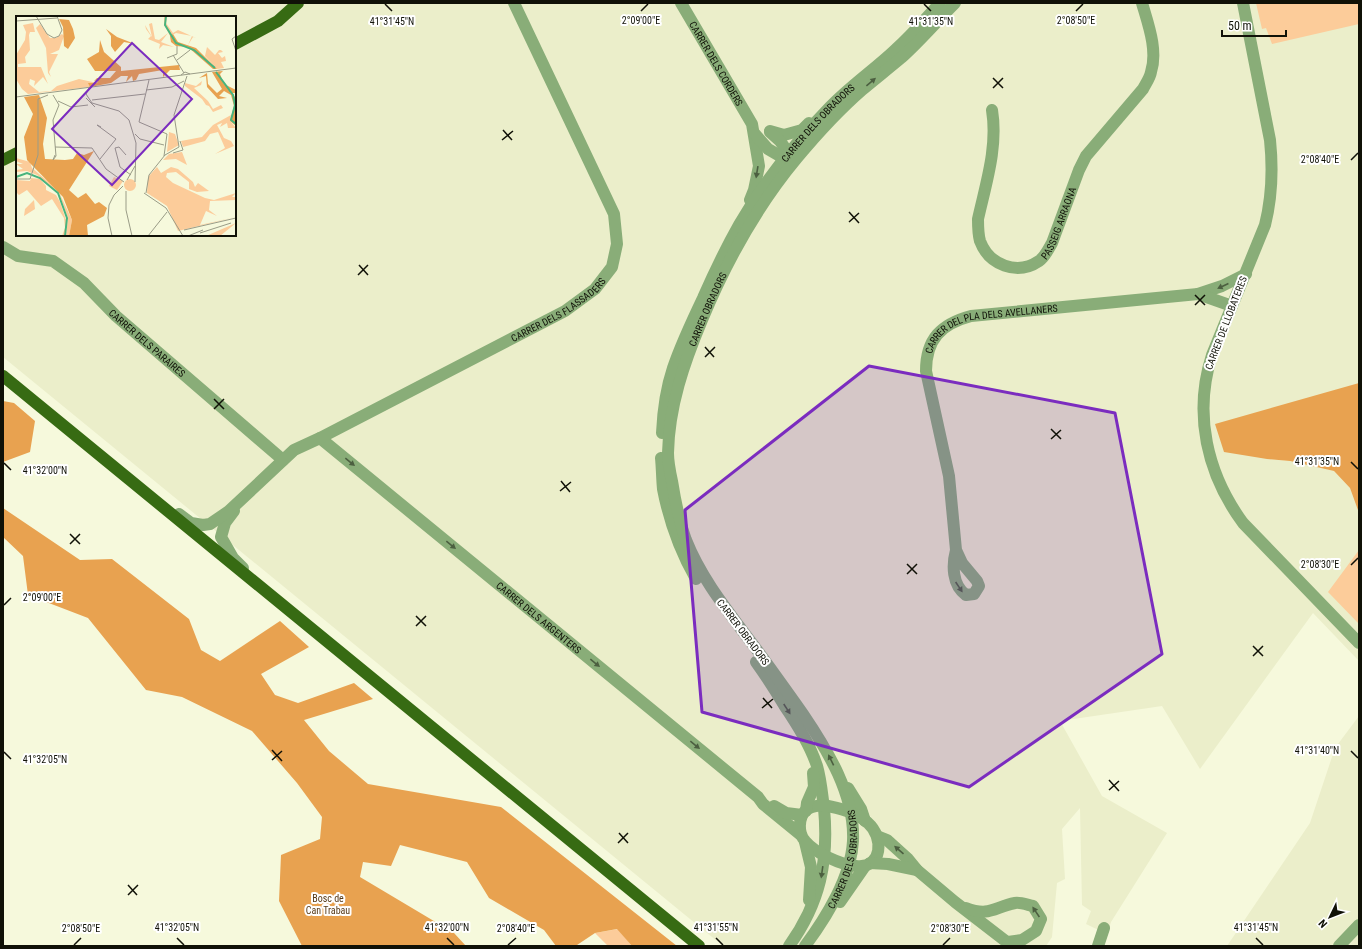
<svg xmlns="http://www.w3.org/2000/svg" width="1362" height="949" font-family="'Roboto Condensed',sans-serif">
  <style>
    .built { fill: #ebeeca; fill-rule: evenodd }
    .green { fill: #fccc9a }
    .forest { fill: #e8a250 }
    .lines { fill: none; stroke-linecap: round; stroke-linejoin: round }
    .minor { stroke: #89ad78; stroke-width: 12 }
    .major { stroke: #376b13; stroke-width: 12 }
    .oneway { fill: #4c5f40 }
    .marked { fill: #7b2cbf; fill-opacity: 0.2; stroke: #7b2cbf; stroke-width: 3; stroke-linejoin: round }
    .ticks { fill: none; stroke: #101107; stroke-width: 1.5 }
    .labels { text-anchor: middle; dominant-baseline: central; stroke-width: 4; stroke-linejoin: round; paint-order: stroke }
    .street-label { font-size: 10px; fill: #101107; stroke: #fff }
    .park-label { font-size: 10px; fill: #563917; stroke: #fff }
    .inset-river { fill: none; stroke: #47b47d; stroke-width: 2 }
    .inset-road { fill: none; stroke: #9a9c87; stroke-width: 1 }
    .view { fill: #7b2cbf; fill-opacity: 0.15; stroke: #7b2cbf; stroke-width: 2 }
    .inset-edge { fill: none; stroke: #101107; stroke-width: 2 }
    .ticks-label { font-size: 10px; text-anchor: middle; fill: #101107; stroke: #fff; stroke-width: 4; stroke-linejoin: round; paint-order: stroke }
  </style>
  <rect width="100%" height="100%" fill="#f6f9dc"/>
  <path class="built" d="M3 3H1359V385L1267 459 1290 461 1334 471 1350 488 1359 513V661L1313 613 1200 769 1162 706 1060 721 1102 796 1167 833 1111 922 1107 934 1086 924 1091 911 1082 905 1080 808 1062 829 1065 879 1057 883 1052 937 1046 946H723L3 357ZM17 17H235V235H17Z
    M1359 716V946H1227L1310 823 1335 748Z"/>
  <path class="green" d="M1256 3H1359V24L1272 44 1266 28 1262 29Z
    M1359 550V624L1328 592Z
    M618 929 632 946H608L595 933Z"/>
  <path class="forest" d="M1359 383V513L1350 488 1334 471 1290 461 1267 459 1224 452 1215 424Z
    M3 401 14 403 35 421 30 452 3 462Z
    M3 508 80 560 112 559 189 619 201 650 220 661 280 621 309 647 261 674 275 695 298 703 354 683 373 699 304 720 329 751 368 784 501 807 677 946H632L617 929 595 933 577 945 578 946H556L544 930 489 898 467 862 400 845 391 866 363 862 360 877 454 933 466 946H302L279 901 281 855 320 839 322 817 297 783 252 731 182 697 146 690 88 618 28 595 23 556 3 537Z"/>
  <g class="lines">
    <g class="minor">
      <path id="s1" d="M681 3 752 124 759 166 754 190 750 200"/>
      <path d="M1243 3 1270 140C1273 169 1272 197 1265 225L1212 355C1193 414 1207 474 1243 523L1359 643"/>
      <path id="s2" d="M992 110C998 147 986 183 978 219 978 226 978 234 980 241 989 265 1017 276 1039 261 1045 257 1048 250 1052 243L1079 170 1086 156 1143 89C1146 83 1150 78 1151 72 1158 50 1148 24 1142 3"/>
      <path d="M770 131 784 135 802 130 809 123"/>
      <path d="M770 132 780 141 787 151 785 162"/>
      <path d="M754 133 768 149 780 156 794 155"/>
      <path id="s3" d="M3 247 18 256 53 261 84 283 116 316 283 460"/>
      <path d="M1198 294 1222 286 1246 274"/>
      <path id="s4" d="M662 433C663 411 666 389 673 368 681 344 692 321 703 298 714 273 726 248 739 225 763 183 797 141 830 107 850 86 875 69 896 49 912 35 926 18 940 3"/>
      <path id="s5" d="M320 438 758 797 763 804 801 835"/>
      <path d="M661 458C662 468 662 479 663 489 669 520 680 551 696 579"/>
      <path d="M234 511 225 523 221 537 233 558 243 568"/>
      <path id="s6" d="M179 514 191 523 203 525 210 524 229 511 294 450 320 438 565 311 595 289 612 267 617 244 614 214 514 3"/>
      <path id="s7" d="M956 550C952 565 952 585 966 595L974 594 979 586 977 581 962 563 956 550 949 476 926 371C926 339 941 324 971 316L1198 294 1232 306"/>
      <path d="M756 662C766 676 775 690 784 705 797 724 810 744 817 766 821 780 822 794 824 808 829 861 820 903 789 946"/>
      <path d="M848 788 861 809 865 821"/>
      <path d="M823 805C839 808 856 812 868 823 884 837 883 869 856 866 841 865 815 853 805 841 798 833 798 818 806 810 811 806 817 806 823 805Z"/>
      <path d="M774 806 786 813 802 815"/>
      <path d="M806 811 807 803 814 787 813 773"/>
      <path d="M877 836 887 840 908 859 917 870 955 902 1012 946"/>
      <path d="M805 842 811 867 809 900"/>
      <path d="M870 863 888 864 917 870"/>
      <path d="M840 902 865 866"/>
      <path d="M966 908C990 917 994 907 1015 903 1020 902 1028 905 1033 906L1041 919 1036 931 1022 940 1008 942"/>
      <path id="s8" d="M805 946C826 918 851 877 853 841 855 795 828 751 803 714 786 690 769 666 751 642 727 610 701 578 686 540 679 521 675 500 672 481 670 472 668 462 668 453 669 406 684 363 702 320 726 262 757 206 797 158 817 134 839 110 862 90 875 79 888 69 901 58 920 41 937 21 955 3"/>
      <path d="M1098 946 1104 928"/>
      <path d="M1339 946 1359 925"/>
    </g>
    <path class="major" d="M235 44 278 21 298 3
      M3 160 17 153
      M3 376 699 946"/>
  </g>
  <defs><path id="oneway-solid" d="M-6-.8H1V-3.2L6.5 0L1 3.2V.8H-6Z"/></defs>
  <g class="oneway">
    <use href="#oneway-solid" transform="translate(871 82) rotate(-40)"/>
    <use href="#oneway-solid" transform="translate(757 172) rotate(99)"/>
    <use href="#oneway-solid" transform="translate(1223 286) rotate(155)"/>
    <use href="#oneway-solid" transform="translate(350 462) rotate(39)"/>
    <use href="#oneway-solid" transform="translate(451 545) rotate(39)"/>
    <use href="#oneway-solid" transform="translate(959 587) rotate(56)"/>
    <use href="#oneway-solid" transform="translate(595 663) rotate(39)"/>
    <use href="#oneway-solid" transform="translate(787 709) rotate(57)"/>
    <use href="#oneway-solid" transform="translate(695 745) rotate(39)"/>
    <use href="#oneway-solid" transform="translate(831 760) rotate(-116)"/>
    <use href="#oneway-solid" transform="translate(899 850) rotate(-139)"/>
    <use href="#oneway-solid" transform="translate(822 872) rotate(98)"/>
    <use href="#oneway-solid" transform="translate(1036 912) rotate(-124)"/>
  </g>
  <path class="marked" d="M869 366 1115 413 1162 654 969 787 702 712 685 510Z"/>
  <path class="ticks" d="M385 4 392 11M924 4 931 11M641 11 648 4M1076 11 1083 4M993 78 1003 88M993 88 1003 78M503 130 512 140M502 140 513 131M1351 160 1358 153M849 212 859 223M849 222 859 213M359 265 368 275M358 275 368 265M1195 295 1205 305M1195 305 1205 295M705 347 714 357M705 357 715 347M214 399 224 409M214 409 224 399M1051 429 1061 439M1051 439 1061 430M1351 462 1358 469M4 463 11 470M561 481 570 492M560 491 571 482M70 534 80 544M70 544 80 534M907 564 917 574M1351 565 1358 558M907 574 917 564M4 605 11 598M416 616 426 626M416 626 426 616M1253 646 1263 656M1253 656 1263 646M763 698 772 708M762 708 773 699M272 750 282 761M1351 751 1358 758M4 752 11 759M272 760 282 751M1109 780 1119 791M1109 790 1119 781M619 833 628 843M618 843 628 833M128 885 137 895M128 895 138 885M177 938 184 945M447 938 454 945M716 938 723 945M1256 938 1263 945M74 945 81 938M508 945 516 938M943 945 950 938"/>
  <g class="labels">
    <g class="street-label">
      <text stroke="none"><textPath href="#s1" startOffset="70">CARRER DELS CORDERS</textPath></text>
      <text stroke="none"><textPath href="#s4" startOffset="353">CARRER DELS OBRADORS</textPath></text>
      <text stroke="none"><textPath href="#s2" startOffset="248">PASSEIG ARRAONA</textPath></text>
      <text stroke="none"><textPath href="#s6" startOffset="446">CARRER DELS FLASSADERS</textPath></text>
      <text stroke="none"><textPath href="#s8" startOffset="705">CARRER OBRADORS</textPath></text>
      <text transform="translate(1226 323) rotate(-69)">CARRER DE LLOBATERES</text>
      <text stroke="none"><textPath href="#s7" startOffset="383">CARRER DEL PLA DELS AVELLANERS</textPath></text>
      <text stroke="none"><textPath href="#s3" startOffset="178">CARRER DELS PARAIRES</textPath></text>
      <text stroke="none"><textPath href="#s5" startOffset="283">CARRER DELS ARGENTERS</textPath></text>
      <text transform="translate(743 632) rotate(53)">CARRER OBRADORS</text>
      <text stroke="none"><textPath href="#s8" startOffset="97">CARRER DELS OBRADORS</textPath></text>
    </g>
    <g class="park-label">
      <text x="328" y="898">Bosc de<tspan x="328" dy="12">Can Trabau</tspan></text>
    </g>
  </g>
  <g transform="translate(16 16)">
    <rect width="220" height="220" fill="#f6f9dc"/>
    <path d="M148 0H151L150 7 157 17 162 14 180 22 177 21 172 29 176 20 160 17 154 20 148 8ZM17 7 19 16H14L13 19 14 34 9 41 10 47 2 48V51H25L32 68 27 61 18 70 19 65 14 63 13 68 23 76 35 75 41 70 63 63 81 67 74 71 12 78 6 73 0 63V39L9 24 10 16 7 9ZM136 7 139 23 143 24 152 17 145 26 158 31 147 29 143 33 144 28 132 23 135 20 130 13 129 9 136 21 133 8ZM24 8 34 22H40L46 18 48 20 43 34 34 38H42L33 56 35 61 32 57 30 32 20 12ZM191 31 199 39 203 34H205L207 36 202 37 206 42 209 40 210 45 205 46 208 52 201 53 189 40ZM186 65 185 69 178 72 192 85 197 93 205 89 207 92 197 96 193 90 190 89 186 83 169 70V67L180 70ZM215 99 214 105 220 112H212L211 107 204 111 206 107 201 109 208 122 215 125 218 130 199 138 209 132 202 116 194 118 189 125 167 131 165 125 186 121 197 109ZM153 116 159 118 163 129 151 136ZM166 136 171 149 160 143 147 144 153 138ZM0 142 14 146 16 152 42 174 56 204 53 220H50L52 202 43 177 21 159 11 155 0 156V154L7 153 0 148H7L0 145ZM141 151 145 157 155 151 162 153 177 166 179 171 182 167 193 175 181 176 173 173V166L160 156 151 157 150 161 157 167 189 182 198 184 220 177 216 181H220V184L194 185 193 194 201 200 190 195 184 209 220 201 162 215 151 190 131 177 132 161ZM98 161 107 165 101 174 93 170ZM15 162 24 163 30 170V174L40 179 44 186 50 204V212L48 220H46L49 212 48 202 36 183 25 190 11 174 3 179 0 176V164L14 165ZM108 169a6 6 0 1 1 12 0a6 6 0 1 1-12 0ZM18 184 19 193 8 200 9 193ZM220 207 204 220H190Z" fill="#fccc9a"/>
    <path d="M43 3 53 4 57 13 59 22 52 33 48 30 47 11ZM90 13 101 21 119 28 108 26 99 36 95 30V20ZM157 18 162 26 180 32 201 53H197L172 31 160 30 155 26 154 20ZM84 24 88 36 105 51V55L163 49 164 54H154L147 61V54L123 58 120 64 117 65 116 60 110 66 112 60H105L95 67 74 71 72 67H81L82 64 78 65 81 62H94L100 55H79L71 43 83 36ZM207 55 204 58 208 68 220 74 219 77H215L220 82V110L214 105 218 90 215 79 208 75 203 80 211 82 202 83 191 71 190 60 183 62 191 57 192 68 201 77 206 73 196 56ZM23 79 31 102 27 128 29 143 49 144 57 143 61 137 68 139 78 135 53 174 62 182 70 177 79 188 83 186 91 192 88 200 71 209 72 220H53L56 204 47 181 11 144 8 121 17 98 8 81Z" fill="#e8a250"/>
    <path class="inset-river" d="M150 0 149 9 160 27 178 34 199 52M200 56 217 79 219 89 215 104 220 108M0 161 11 157 24 162 42 177 51 202 49 220"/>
    <path class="inset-road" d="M20 0 31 18 38 22 43 20 46 14 41 0M0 5 41 2M220 20 216 23 220 35M157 39 168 57M151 42 161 38V30M161 44 174 34M165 59 169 56 174 58 220 52M133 64 123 106 151 118 148 140M73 72 70 78 76 87 103 95 113 104 120 127 119 166M130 74 156 71 168 65M37 79 43 89 37 104 40 140 37 144 39 139M0 81 174 58M70 82 79 91M76 84 129 78M42 85 55 91 72 89M119 118 124 123 148 129M39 131 76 132 90 153 108 166M157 137 167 134 164 125M110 139 103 131 99 132 104 151 115 159M84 143 100 123 81 109 85 111M0 163H14L22 139V83L32 79M111 164 119 150M110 175V194L116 220M128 177 150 192 167 220M130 177 133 159 149 139 163 131 158 99 171 60M168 214 220 202M184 217 215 207M96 220 92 202 93 189 98 179 107 170M132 220 151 196M172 220 187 214"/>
    <path class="view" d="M116 27 176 83 96 169 36 113Z"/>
    <rect width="220" height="220" class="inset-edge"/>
  </g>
  <g class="ticks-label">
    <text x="641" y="24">2°09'00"E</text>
    <text x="1076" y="24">2°08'50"E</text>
    <text x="931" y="25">41°31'35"N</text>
    <text x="392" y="25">41°31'45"N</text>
    <text x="1320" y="163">2°08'40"E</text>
    <text x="1317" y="465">41°31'35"N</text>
    <text x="45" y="474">41°32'00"N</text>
    <text x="1320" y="568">2°08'30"E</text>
    <text x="42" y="601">2°09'00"E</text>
    <text x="1317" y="754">41°31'40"N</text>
    <text x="45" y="763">41°32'05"N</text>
    <text x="177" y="931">41°32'05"N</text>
    <text x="447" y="931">41°32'00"N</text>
    <text x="716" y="931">41°31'55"N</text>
    <text x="1256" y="931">41°31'45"N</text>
    <text x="81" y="932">2°08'50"E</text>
    <text x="516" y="932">2°08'40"E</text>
    <text x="950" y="932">2°08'30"E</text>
  </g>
  <rect width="1362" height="949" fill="none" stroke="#101107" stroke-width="8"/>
  <g transform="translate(1330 917) rotate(227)" stroke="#ffffff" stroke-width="3" paint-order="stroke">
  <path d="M0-3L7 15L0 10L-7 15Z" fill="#101107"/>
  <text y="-6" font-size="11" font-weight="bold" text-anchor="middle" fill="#101107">N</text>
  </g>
  <path d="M1222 30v6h64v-6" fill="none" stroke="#101107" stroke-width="2"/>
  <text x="1228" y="30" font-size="12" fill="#101107" stroke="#ffffff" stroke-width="3" paint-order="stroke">50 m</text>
</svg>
